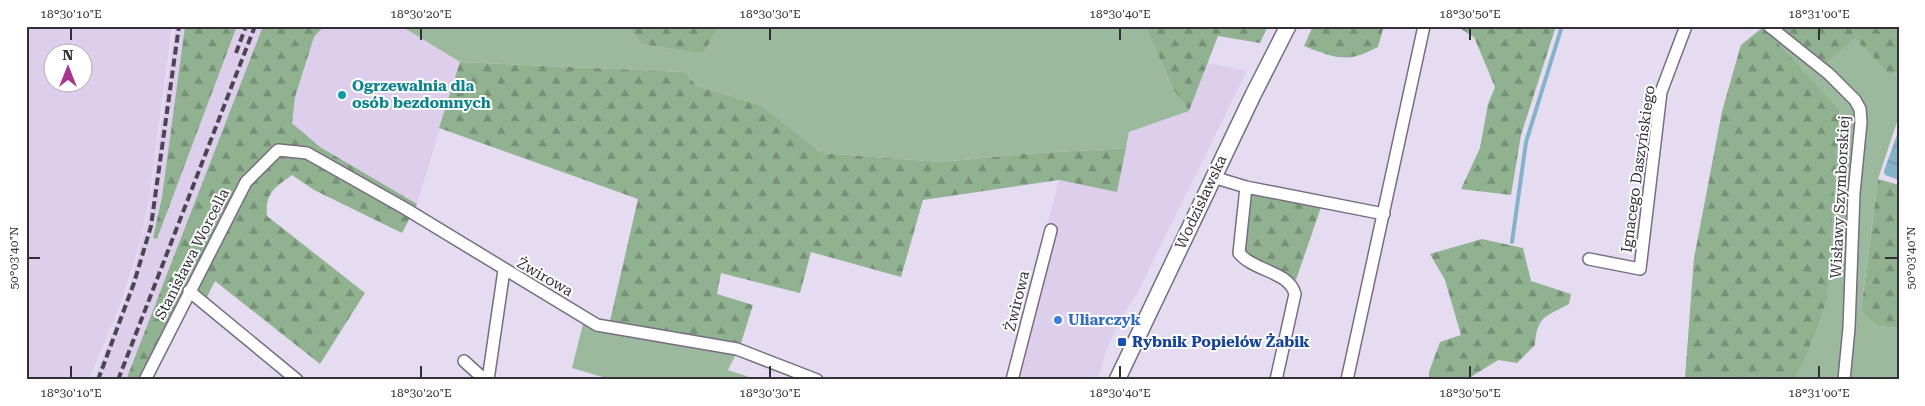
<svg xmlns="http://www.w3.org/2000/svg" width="1925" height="406" font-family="'Roboto Serif',serif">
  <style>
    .built { fill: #ddcfec; fill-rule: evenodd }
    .green { fill: #9bb99c }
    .forest { fill: url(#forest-firs) }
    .water { fill: url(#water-ripples) }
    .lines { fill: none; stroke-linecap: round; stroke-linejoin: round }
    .stream { stroke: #83b2c9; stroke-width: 4 }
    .minor-casing { stroke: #776d81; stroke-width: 14 }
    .major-casing { stroke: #776d81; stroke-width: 18 }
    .minor { stroke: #fff; stroke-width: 11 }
    .major { stroke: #fff; stroke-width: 15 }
    .rail { stroke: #4b4651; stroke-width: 4; stroke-dasharray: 8 4; stroke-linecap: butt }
    .ticks { fill: none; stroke: #332f38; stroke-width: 2 }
    .culture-dot { fill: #0f9aa8; stroke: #fff; stroke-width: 2 }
    .shop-dot { fill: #3f7fe0; stroke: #fff; stroke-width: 2 }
    .transit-dot { fill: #1a4fb4; stroke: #fff; stroke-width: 2 }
    .labels { text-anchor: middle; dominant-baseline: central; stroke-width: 4; stroke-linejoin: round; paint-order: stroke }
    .culture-label { font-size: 15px; font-weight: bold; fill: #0d838f; stroke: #fff; text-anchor: start }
    .street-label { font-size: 15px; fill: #332f38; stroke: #fff }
    .shop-label { font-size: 15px; font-weight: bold; fill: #366cbe; stroke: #fff; text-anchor: start }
    .transit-label { font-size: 15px; font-weight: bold; fill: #164399; stroke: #fff; text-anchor: start }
    .neatline { fill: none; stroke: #332f38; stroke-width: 2 }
    .ticks-label { font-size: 12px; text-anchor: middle; fill: #332f38 }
  </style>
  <defs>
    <pattern id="forest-firs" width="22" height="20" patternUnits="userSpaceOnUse" patternTransform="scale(1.25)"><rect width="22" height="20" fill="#90b290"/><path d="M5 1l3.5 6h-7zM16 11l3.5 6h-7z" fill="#769177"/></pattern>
    <pattern id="water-ripples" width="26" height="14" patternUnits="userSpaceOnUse" patternTransform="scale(1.25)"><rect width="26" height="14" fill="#83b2c9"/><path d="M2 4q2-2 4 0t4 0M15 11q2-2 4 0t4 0" fill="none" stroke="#6c91a4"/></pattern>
  </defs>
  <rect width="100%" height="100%" fill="#e6dcf2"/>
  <path class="built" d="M26 26H172L149 199 141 240 119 308 89 380H26ZM52 52H82V82H52Z
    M175 26H185L157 239 237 26H263L126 380H94L131 282 148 216Z
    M324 26H401L460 62 417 204 320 147 292 123 295 97 314 37Z
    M1207 63 1247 71 1136 296 1123 314 1106 351 1098 380H1016L1046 229 1059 180 1117 192 1129 132 1189 111Z"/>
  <path class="green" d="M401 26H629L641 44 703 54 719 26H1145L1173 89 1189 111 1129 132 1126 148 1022 154 941 162 822 153 761 105 697 86 685 72 460 62Z
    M1764 26H1780L1823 64 1855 39 1890 75 1899 71V116L1878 179 1861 310 1878 326 1899 328V380H1685L1694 259 1722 112 1741 45Z
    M583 324 601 332 736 354 728 370 758 380H613L572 368Z"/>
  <path class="forest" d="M185 26H237L157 239 153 238 162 197Z
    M263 26H324L314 37 295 97 292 123 320 147 417 204 402 233 314 190 292 175C274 188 265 193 267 216L365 293 320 364 215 281 206 299 184 290 138 380H126Z
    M629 26H719L703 54 641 44Z
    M1145 26H1268L1260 43 1218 36 1189 111 1173 89Z
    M1313 26H1384L1378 47C1346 64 1336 58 1304 46Z
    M1456 26H1556L1521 135 1511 195 1461 189 1480 148 1488 104 1495 87 1474 37Z
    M1780 26H1899V71L1890 75 1855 39 1823 65Z
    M1764 28 1839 110 1827 300 1806 356 1793 380H1685L1694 259 1722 112 1741 45Z
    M460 62 685 72 697 86 761 105 822 153 941 162 1022 154 1126 148 1117 192 1059 180 923 200 901 277 811 252 800 293 721 273 717 294 753 305 741 343 610 321 638 199 439 128Z
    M1878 179 1899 185V328L1878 326 1861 311Z
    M1248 193 1321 207 1296 280 1246 257 1240 249Z
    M1482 239 1523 248 1531 281 1571 294 1569 304C1545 317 1537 316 1535 345L1517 363 1498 360 1466 380H1429V372L1440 342 1461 335 1445 280 1430 254Z"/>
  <path class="water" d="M1899 129V180L1885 175 1884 171Z"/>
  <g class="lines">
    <path class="stream" d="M1512 242 1526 142 1562 26"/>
    <g class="minor-casing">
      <path id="minor" d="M1769 26 1829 74 1855 100 1860 109 1861 122 1854 193 1849 328 1844 380
        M1213 177 1246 187 1384 214
        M1246 187 1239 253C1253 271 1289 271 1295 294L1276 380
        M1589 259 1640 269 1661 92 1686 26
        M189 291 297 380
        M464 361 485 380
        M145 380 246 182 278 150 307 153 406 209 597 325 737 349 817 380
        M488 380 504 270
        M1012 380 1051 230
        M1347 380 1424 26"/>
    </g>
    <g class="major-casing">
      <path id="major" d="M1117 380 1253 95 1288 26"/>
    </g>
    <use href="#minor" class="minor"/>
    <use href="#major" class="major"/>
    <path class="rail" d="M236 53 246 26
      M98 380 134 283 151 226 179 26
      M118 380 255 26"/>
  </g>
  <path class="ticks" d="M71 28V40M421 28V40M770 28V40M1120 28V40M1470 28V40M1819 28V40M28 258H40M1885 258H1898M71 366V378M421 366V378M770 366V378M1120 366V378M1470 366V378M1819 366V378"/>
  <circle class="culture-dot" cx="342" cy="95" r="5"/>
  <circle class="shop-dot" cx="1058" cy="320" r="5"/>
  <rect class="transit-dot" x="1117" y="337" width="10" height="10" rx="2.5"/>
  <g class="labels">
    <g class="culture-label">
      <text x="352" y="86">Ogrzewalnia dla<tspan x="352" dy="17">osób bezdomnych</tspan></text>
    </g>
    <g class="street-label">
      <text transform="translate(1638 169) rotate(-82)">Ignacego Daszyńskiego</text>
      <text transform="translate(1840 197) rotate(-87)">Wisławy Szymborskiej</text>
      <text transform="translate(1201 202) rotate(-65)">Wodzisławska</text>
      <text transform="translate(192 254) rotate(-63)">Stanisława Worcella</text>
      <text transform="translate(545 277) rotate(30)">Żwirowa</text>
      <text transform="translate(1017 301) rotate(-76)">Żwirowa</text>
    </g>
    <g class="shop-label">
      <text x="1068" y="320">Uliarczyk</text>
    </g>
    <g class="transit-label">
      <text x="1132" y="342">Rybnik Popielów Żabik</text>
    </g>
  </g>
  <rect width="1925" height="406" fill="none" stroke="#ffffff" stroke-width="55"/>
  <g transform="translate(68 68)"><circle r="24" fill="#ffffff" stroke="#adacaf"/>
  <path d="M0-4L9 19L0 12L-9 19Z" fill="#a73590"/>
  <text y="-8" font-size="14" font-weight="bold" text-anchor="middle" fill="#332f38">N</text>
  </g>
  <rect x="28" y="28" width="1870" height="350" class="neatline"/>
  <g class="ticks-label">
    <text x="71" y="18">18°30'10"E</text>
    <text x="421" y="18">18°30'20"E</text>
    <text x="770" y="18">18°30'30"E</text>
    <text x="1120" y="18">18°30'40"E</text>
    <text x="1470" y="18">18°30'50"E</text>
    <text x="1819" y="18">18°31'00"E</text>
    <text transform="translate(14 258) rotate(-90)" y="4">50°03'40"N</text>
    <text transform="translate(1911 258) rotate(-90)" y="4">50°03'40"N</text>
    <text x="71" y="397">18°30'10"E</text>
    <text x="421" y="397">18°30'20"E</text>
    <text x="770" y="397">18°30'30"E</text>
    <text x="1120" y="397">18°30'40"E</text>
    <text x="1470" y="397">18°30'50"E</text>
    <text x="1819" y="397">18°31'00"E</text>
  </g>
</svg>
